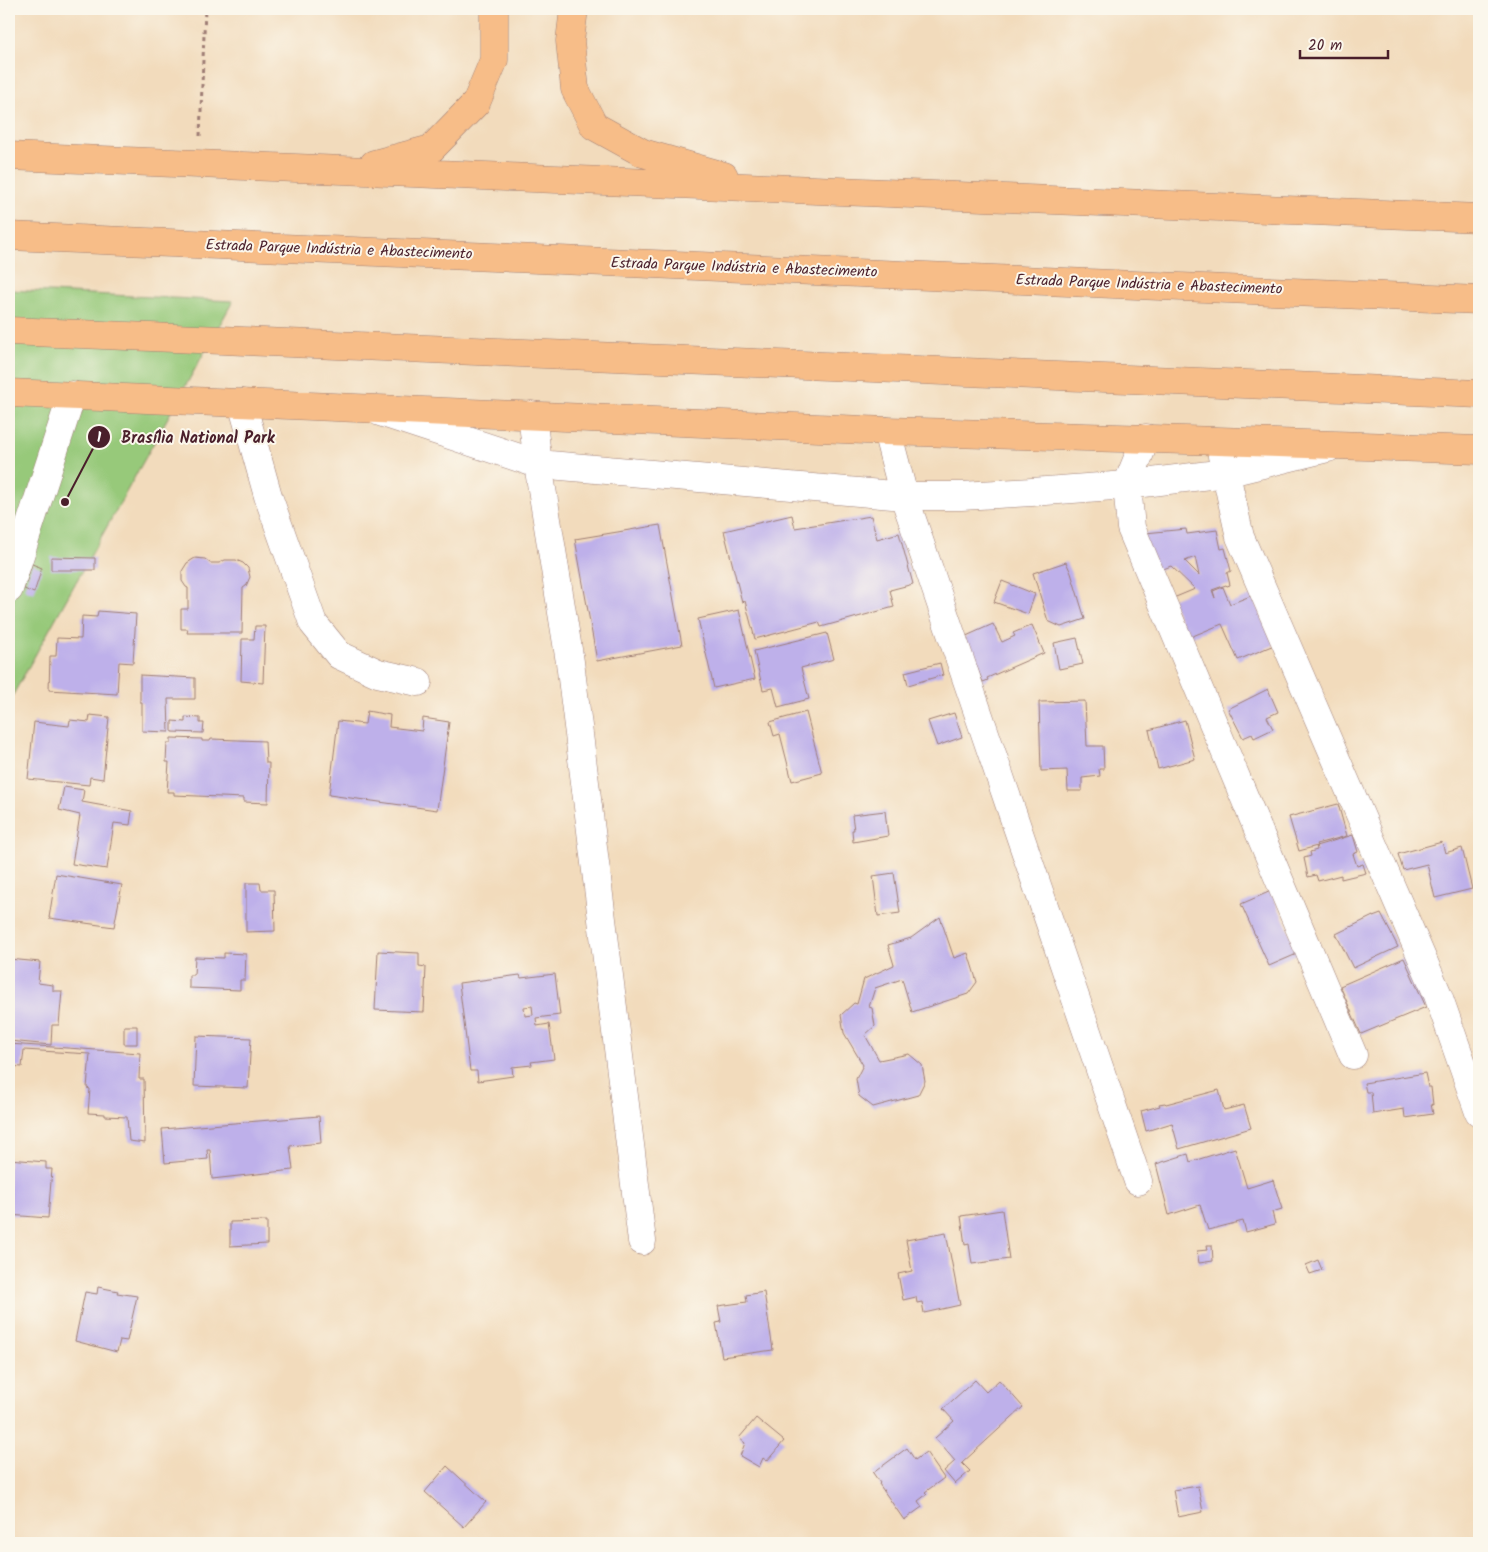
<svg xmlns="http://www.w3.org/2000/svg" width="1488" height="1552" font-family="Kalam,sans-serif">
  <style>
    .green { fill: #97c97a; stroke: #707452 }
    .building { fill: #beb0ea; fill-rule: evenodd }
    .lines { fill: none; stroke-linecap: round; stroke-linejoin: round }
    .minor-casing { stroke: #9e7d74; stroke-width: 29 }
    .major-casing { stroke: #9e7d74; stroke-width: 29 }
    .highway-casing { stroke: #9e7d74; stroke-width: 29 }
    .path { stroke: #9e7d74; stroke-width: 3; stroke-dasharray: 4 4; stroke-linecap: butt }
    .minor { stroke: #fff; stroke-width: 28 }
    .major { stroke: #f7bd88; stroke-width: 28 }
    .highway { stroke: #f7bd88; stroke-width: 28 }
    .labels { text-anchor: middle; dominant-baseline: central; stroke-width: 4; stroke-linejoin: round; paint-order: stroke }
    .street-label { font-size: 15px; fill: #4a1f2b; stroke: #fbf7ec }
    .leader { fill: none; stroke: #4a1f2b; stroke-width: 2 }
    .callout-dot { fill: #4a1f2b; stroke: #fbf7ec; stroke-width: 2 }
    .mark-label { font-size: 15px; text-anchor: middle; font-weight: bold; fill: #fff }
    .callout-label { font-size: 16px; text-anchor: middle; font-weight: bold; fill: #4a1f2b; stroke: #fbf7ec; stroke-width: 4; stroke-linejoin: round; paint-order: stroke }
  </style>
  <rect width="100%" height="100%" fill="#fbf7ec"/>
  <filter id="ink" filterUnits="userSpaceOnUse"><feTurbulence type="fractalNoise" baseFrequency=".02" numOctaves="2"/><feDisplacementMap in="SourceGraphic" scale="10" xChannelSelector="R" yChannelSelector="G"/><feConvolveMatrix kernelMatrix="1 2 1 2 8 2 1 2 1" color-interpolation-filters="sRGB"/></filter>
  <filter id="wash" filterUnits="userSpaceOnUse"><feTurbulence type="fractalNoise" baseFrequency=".0096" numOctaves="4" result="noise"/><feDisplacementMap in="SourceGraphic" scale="20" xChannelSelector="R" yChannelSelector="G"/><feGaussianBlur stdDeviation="1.12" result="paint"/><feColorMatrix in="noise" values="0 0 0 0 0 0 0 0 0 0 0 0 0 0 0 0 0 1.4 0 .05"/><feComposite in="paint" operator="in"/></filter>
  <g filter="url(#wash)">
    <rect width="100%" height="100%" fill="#f2dbbc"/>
    <path class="green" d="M9 290 233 301 9 702Z"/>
    <g id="blocks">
      <path class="building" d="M792 515 795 528 871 516 877 539 899 533 913 584 890 590 894 607 821 627 819 622 755 639 745 601 742 602 724 531Z
        M660 525 682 645 597 661 575 539Z
        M1186 529 1187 534 1217 530 1221 549 1225 548 1231 571 1227 573 1230 585 1227 586 1226 585 1212 590 1215 598 1213 591 1223 587 1230 604 1253 595 1274 645 1238 660 1222 624 1188 638 1171 599 1195 589 1171 566 1151 574 1135 534ZM1195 557 1199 575 1185 561Z
        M51 557 95 558V570H51Z
        M195 558 205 559 210 563H219L225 560H236L243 563 248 568 250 577 246 586 243 588 242 633H187L188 629H181V609H188V588L186 587 182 581V571L187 563Z
        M1066 562 1071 573 1085 619 1061 627 1048 621 1033 573Z
        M32 564 42 568 34 593 24 589Z
        M1002 581 1035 594 1028 614 994 602Z
        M739 610 755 679 714 688 698 619Z
        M98 611 136 614 133 663 119 662 117 694 49 690 50 656H56L57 638 81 639 82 616 97 617Z
        M993 624 1002 642 1015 636 1013 633 1032 625 1044 653 987 678 988 680 983 682 964 637Z
        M255 626H265L263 683 241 681 242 639H254Z
        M827 633 834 659 801 668 809 699 778 707 773 688 763 690 754 651Z
        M1077 638 1083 664 1059 669 1054 643Z
        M940 663 943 675 908 685 905 672Z
        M140 675 195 678V699H168L169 732 142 731V702H140Z
        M1268 689 1278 712 1267 717 1273 729 1254 738 1252 734 1243 738 1228 709Z
        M1085 701 1087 746H1103L1104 769H1099L1100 776 1082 778V791H1068L1067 770 1041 771 1039 702Z
        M367 711 390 715 389 727 422 731 423 718 449 722 437 810 329 795 338 721 365 724Z
        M806 712 822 773 792 781 780 734 774 736 770 722Z
        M954 713 962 737 937 746 928 721Z
        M90 715 109 717 103 779 90 777 89 785 28 779 34 722 69 726 70 720 89 722Z
        M185 717 200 718V723H204L203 733 172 732V721L185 722Z
        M1185 720 1195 759 1158 769 1149 730Z
        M171 738 202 739V741H210L211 739 265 741 266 763H269L268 803 244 802V798L174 795V792H167L169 762H166L167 743H171Z
        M64 787 84 790 82 802 132 811 130 825 114 823 107 869 72 864 80 815 59 810Z
        M1338 804 1347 836 1316 844 1317 846 1299 851 1289 817Z
        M885 811 888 836 853 842 852 830H854L852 815Z
        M1353 835 1358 852 1353 854 1357 866 1363 864 1366 873 1341 879V875L1318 881 1316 875 1308 877 1304 858 1311 856 1310 852 1317 850 1316 846Z
        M1442 842 1445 853 1462 848 1472 889 1435 898 1427 864 1403 870 1398 854Z
        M894 873 900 913 878 916 873 876Z
        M56 874 122 885 114 927 49 918Z
        M246 883H260L261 890H274L275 931 246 932Z
        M1271 891 1299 953 1269 966 1241 904Z
        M1381 914 1398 947 1353 968 1336 934 1373 916V917Z
        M940 917 954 958 968 953 977 982 968 994 912 1012 902 979 875 988 869 1007 872 1008 875 1026 865 1035 879 1060 909 1054 922 1065 925 1081 918 1095 873 1107 859 1096 856 1079 863 1065 844 1033 841 1015 854 1003 857 1004 864 979 894 965 888 945 911 938Z
        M378 951 419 953V966L426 967 424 1012 375 1010Z
        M224 953 246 954 245 980H240V990L189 988V975H194L195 957 224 958Z
        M1404 958 1426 1007 1361 1034 1340 986Z
        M9 959 40 962 38 983 53 985V991H62L59 1025H52L51 1045 9 1041Z
        M555 974 560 1015 536 1018 537 1026 549 1024 554 1059 531 1062 532 1065 512 1067 513 1076 478 1081 477 1071H470L459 983 520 975 521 978ZM532 1006 533 1015 525 1016 524 1007Z
        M124 1026H137V1044H124Z
        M196 1036 251 1038 248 1088 194 1086Z
        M9 1044 140 1053 139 1079H144L145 1143 129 1141 127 1117 105 1116V1114L88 1113 90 1089 87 1088 90 1054 24 1050 22 1067 9 1066Z
        M1425 1073 1428 1087H1431L1433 1105 1431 1104 1433 1114 1405 1118 1404 1109 1373 1114 1371 1092H1366L1364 1083Z
        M1219 1090 1224 1110 1244 1105 1251 1128 1179 1149 1172 1123 1146 1131 1141 1111 1160 1106 1159 1104 1165 1103 1166 1104Z
        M319 1116 321 1143 290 1146 293 1170 212 1179 210 1150H207L208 1159 165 1163 162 1129Z
        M1235 1148 1247 1188 1273 1180 1282 1209 1272 1212 1275 1224 1246 1232 1243 1221 1208 1230 1200 1205 1169 1215 1156 1164 1188 1154 1190 1162Z
        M9 1159 46 1162V1169H52L48 1218 9 1215Z
        M1002 1210 1009 1259 972 1264 969 1244 965 1245 961 1216Z
        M267 1221V1244L230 1246V1222Z
        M946 1233 960 1305 924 1313 922 1302 917 1303 916 1297 903 1300 898 1274 912 1271 906 1240Z
        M1207 1245H1212L1213 1261 1199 1263 1197 1251 1208 1250Z
        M1318 1260 1322 1270 1310 1274 1306 1265Z
        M98 1287 118 1291 117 1293 137 1296 127 1341 120 1340 117 1352 75 1341 85 1292 97 1294Z
        M764 1292 773 1350 722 1357 716 1323 721 1322 718 1306 747 1302 746 1295Z
        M975 1380 986 1392 999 1380 1023 1407 962 1463 970 1471 955 1484 944 1471 955 1461 935 1438 954 1421 943 1409Z
        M756 1418 784 1441 767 1461 763 1458 759 1467 740 1456 745 1443 739 1438Z
        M907 1448 915 1460 926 1452 944 1478 925 1492 927 1494 918 1501 922 1507 904 1520 879 1484 880 1483 873 1473Z
        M447 1466 486 1502 464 1527 425 1492Z
        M1198 1486 1203 1512 1178 1517 1173 1490Z
        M1130 1538 1131 1543H1105V1542Z"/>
    </g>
  </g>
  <g filter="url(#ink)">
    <use href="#blocks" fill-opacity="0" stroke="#9e7d74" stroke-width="1"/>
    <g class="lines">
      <g class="minor-casing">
        <path id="minor" d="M242 403 268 496 313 623 339 655 378 673 418 682
          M380 412 538 464 904 496H961L1032 492 1127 485 1226 473 1328 448
          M532 415 538 464 570 662 642 1241
          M887 431 904 496 1138 1181
          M1146 438 1127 485 1131 528 1353 1055
          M1222 456 1240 537 1438 995 1479 1112
          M9 589 72 395"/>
      </g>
      <g class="major-casing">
        <path id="major" d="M9 331 1479 394
          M9 393 887 431 1219 441 1479 450"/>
      </g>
      <g class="highway-casing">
        <path id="highway" d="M574 9 570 41 575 89 594 126 643 153 724 176
          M9 156 1479 218
          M374 164 431 149 476 103 494 60V9
          M9 236 1479 300"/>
      </g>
      <path class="path" d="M200 136 205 9"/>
      <use href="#minor" class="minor"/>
      <use href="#major" class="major"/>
      <use href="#highway" class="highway"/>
    </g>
  </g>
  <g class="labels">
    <g class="street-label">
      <text transform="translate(339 250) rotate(2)">Estrada Parque Indústria e Abastecimento</text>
      <text transform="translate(744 268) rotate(2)">Estrada Parque Indústria e Abastecimento</text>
      <text transform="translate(1149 285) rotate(2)">Estrada Parque Indústria e Abastecimento</text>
    </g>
  </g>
  <path class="leader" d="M65 502L99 437"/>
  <g class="callout-dot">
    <circle cx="65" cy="502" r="5"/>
    <circle cx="99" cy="437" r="12"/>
  </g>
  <g class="mark-label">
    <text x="99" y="442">1</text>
  </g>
  <g class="callout-label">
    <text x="198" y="443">Brasília National Park</text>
  </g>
  <rect width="1488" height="1552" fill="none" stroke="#fbf7ec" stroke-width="30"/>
  <path d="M1300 50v8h88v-8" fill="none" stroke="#4a1f2b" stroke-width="2.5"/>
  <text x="1308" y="50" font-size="15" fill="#4a1f2b" stroke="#fbf7ec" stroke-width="4" paint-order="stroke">20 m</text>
</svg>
